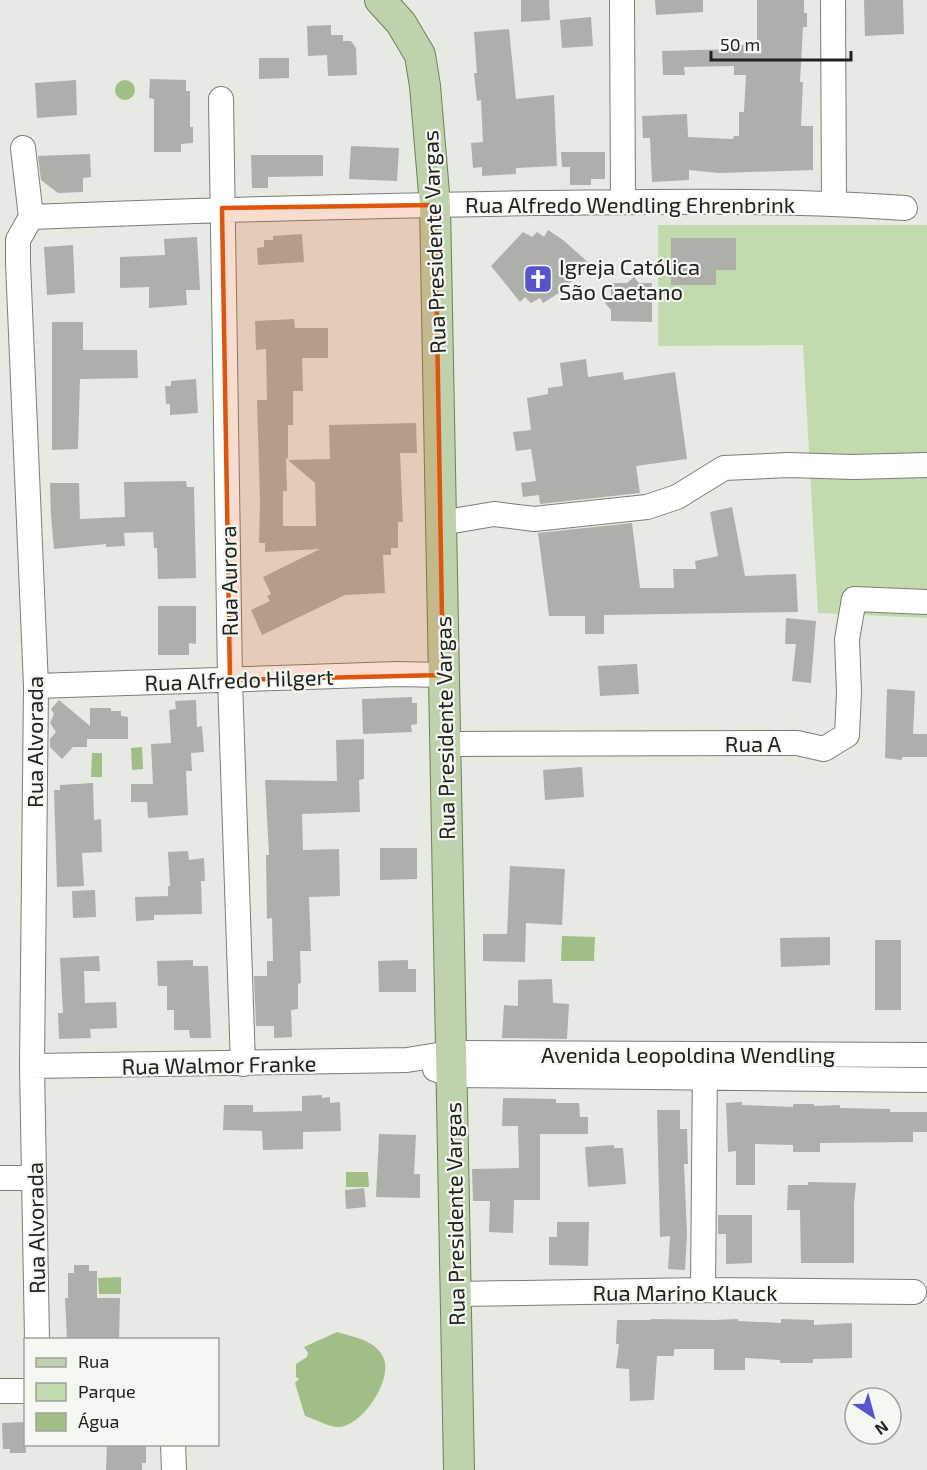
<svg xmlns="http://www.w3.org/2000/svg" width="927" height="1470" font-family="'Exo 2',sans-serif">
  <style>
    .green { fill: #c3daaf }
    .water { fill: #a1be87 }
    .building { fill: #acb0a9 }
    .lines { fill: none; stroke-linecap: round; stroke-linejoin: round }
    .minor-casing { stroke: #7a7e77; stroke-width: 26 }
    .major-casing { stroke: #6c8058; stroke-width: 32 }
    .minor { stroke: #fff; stroke-width: 24 }
    .major { stroke: #bfd1ad; stroke-width: 30 }
    .marked { fill: #de560d; fill-opacity: 0.2; stroke: #de560d; stroke-width: 4.5; stroke-linejoin: round }
    .labels { text-anchor: middle; dominant-baseline: central; stroke-width: 4.5; stroke-linejoin: round; paint-order: stroke }
    .street-label { font-size: 22px; fill: #212220; stroke: #f4f8f0 }
    .poi-label { font-size: 22px; fill: #212220; stroke: #f4f8f0; text-anchor: start }
  </style>
  <rect width="100%" height="100%" fill="#e6eae3"/>
  <path class="green" d="M658 225H927V618L818 613 803 345 658 346Z"/>
  <path class="water" d="M115 90a10 10 0 1 1 20 0a10 10 0 1 1-20 0Z
    M142 747 143 769 132 770 131 748Z
    M92 753H102V777H91Z
    M562 936 595 937 594 961H561Z
    M346 1172H368L369 1187H346Z
    M121 1277V1294H99L98 1278Z
    M337 1332C353 1337 377 1340 384 1359 392 1381 363 1424 340 1427 330 1428 315 1419 305 1416L295 1383 299 1379 296 1377V1364L307 1357 308 1353 304 1347Z"/>
  <path class="building" d="M521 0H549L550 20 521 22Z
    M655 0H703V12L656 15Z
    M757 0H804V13H807V27H803L800 82H803L801 126H813V170L719 173 689 170V180L652 182 650 138H643L642 116 687 114 688 137 733 139 734 136H739V112H744L746 75H734V66L684 67 685 75H663L662 51 734 49V45H757Z
    M864 0H903L904 34 865 36Z
    M591 17 593 46 562 48 560 20Z
    M331 25V35H343V41H351L356 48 357 75 328 76 327 55 308 56 307 26Z
    M509 29 516 99 554 95 557 166 516 168V174L482 176V167L473 168 471 143 483 142 481 100 477 101 474 73H477L474 32Z
    M259 58H289V78L259 79Z
    M150 79 186 80V91H190V127H193V143L181 144V152H154V99L149 98Z
    M76 80 77 115 37 118 35 83Z
    M351 146 399 148 397 181 349 179Z
    M561 152H605V179H591V185H570V167H562Z
    M90 154 91 177 83 178V192L58 193 41 180 38 156Z
    M251 155H323V176L268 177V188H252Z
    M548 230 563 240 590 264 562 291 543 303 540 298 531 303 525 297 520 302 491 266 523 232 532 237 537 232 544 237Z
    M302 234 304 262 258 265 257 248 264 247V240H273V236Z
    M197 237 200 290H186L187 305 149 308V287L120 288V257L165 255 164 239Z
    M671 238H736V270H716V285H671Z
    M73 245 75 293 47 295 44 247Z
    M634 277 639 283H652V322L611 321V310L605 303 611 297V283H627Z
    M294 319 295 328H328V358H302L303 391H293V425H288V459L286 458 287 491H283V526H316L315 483 288 460 330 459 329 425 416 423 417 453H400L403 522H398V548H391V555H383L385 593 345 595 262 635 251 610 270 601 267 596 271 594 263 577 320 549 265 552V543H259L260 502 257 400H267L266 349 256 350 255 321Z
    M52 322H83V350H137L138 378 80 379 78 449 52 450Z
    M586 359 588 377 623 372 624 380 675 372 687 459 636 466 640 493 540 504 539 495 523 497 521 483 536 481 531 449 516 451 513 432 531 430 527 398 548 394V388L563 386 560 363Z
    M196 379 198 413 170 415V404H166L165 386H171V381Z
    M186 481 187 487H194L196 578 158 579 157 548H154L153 532 124 533 125 546 106 547V544L54 549 51 516 50 483H79L80 519 125 517 124 482Z
    M732 507 745 576 796 574 798 612 604 615V634H585V616H549L538 533 632 523 640 588H674L673 569H696L695 561 718 556 710 512Z
    M158 606H196V644L189 643V655H158Z
    M786 618 816 621 811 683 792 681 796 644H785Z
    M637 664 639 694 600 696 598 666Z
    M887 689 915 691 913 734H927V757H902V760L885 758Z
    M412 697V703H417V724L411 725 412 732 363 734 362 699Z
    M59 700 90 726V708H111V711H121V716L128 717V739H87V747H73L62 759 50 747V739L56 732 50 723 54 714 51 709Z
    M196 700 197 727 202 726 204 752 191 753 192 771H186L188 815 148 818 147 802H131V784H153L151 744 171 743 169 710 176 709 175 701Z
    M364 739V779L359 780 360 812 302 814 303 850 339 849 340 896 309 897 311 951H300L301 983 298 984V1009L291 1010 292 1037 274 1038V1026H256L254 976H267V961H273L272 918 267 919 266 855H269L265 780 337 781 336 740Z
    M582 767 584 797 545 800 543 770Z
    M93 783 94 820 101 819 102 852 82 853 84 886 57 887 54 790H60V785Z
    M380 848H417V879L380 880Z
    M188 851 189 860 204 858 205 881H201L202 914 154 915V920L136 921 135 897 168 896V886H170L168 852Z
    M510 866 565 869 562 925 526 923 525 962 483 961V934H507Z
    M95 890 96 917 73 918 72 891Z
    M830 937V965L781 967 780 938Z
    M875 940H901V1010H875Z
    M99 956 100 971H84L85 1003 116 1002 117 1028 90 1029 91 1038 59 1039 58 1013H63L60 958Z
    M193 960V966H208L211 1038H190L189 1030H174V1010H167V986H158L157 961Z
    M408 960V969H416V992H379L378 961Z
    M552 979 553 1003 569 1004 567 1039 502 1038 504 1005 518 1006V980Z
    M322 1095V1098L330 1097V1103L340 1102 341 1131 303 1132V1149L263 1150 262 1131 223 1130 224 1105H253V1112L302 1111V1096Z
    M503 1098 556 1099V1103H579L580 1117H588V1134H540V1200H514L513 1233 489 1232 490 1201H473L472 1169 519 1168 518 1126H502Z
    M742 1102V1105L793 1107V1104H814V1106L840 1105V1108L890 1109V1112H927V1132H913V1142L820 1143V1152H793V1145L755 1144V1185H736V1151L728 1152 726 1103Z
    M657 1110H680V1129H687L688 1164H684L687 1234 685 1270 668 1269 670 1236 660 1237Z
    M379 1134 416 1135 414 1174H420V1198L376 1197Z
    M614 1145V1148H623L626 1184 588 1187 585 1147Z
    M808 1182 856 1183 854 1204V1263H801L800 1210H787L788 1185H808Z
    M364 1188 366 1207 346 1209 345 1190Z
    M718 1215H752V1263L726 1264V1234H718Z
    M557 1222H589L588 1266 549 1265V1237H557Z
    M74 1265H89V1271H97V1298H120L119 1340H67L65 1298H68V1273H74Z
    M651 1319 714 1320 738 1319V1321L781 1323V1319L814 1320V1325L852 1323V1358L813 1359V1363H780V1360L745 1358V1370H714V1349H674V1356H657L654 1400 630 1401 629 1369 616 1368 619 1344H616L617 1320H651Z
    M25 1422 26 1453H10V1449H3L2 1423Z
    M107 1444H146V1463H142V1470H106Z"/>
  <g class="lines">
    <g class="minor-casing">
      <path id="minor" d="M622 0 623 202
        M833 0 834 203
        M221 99 230 680 243 1064
        M23 148 31 217 18 240V263L36 686 32 1066 37 1340
        M31 217C198 210 366 206 534 203 657 202 782 199 905 208
        M441 523 494 514 534 519 647 507 677 497 724 468 789 465 853 467 927 465
        M36 686 397 674 443 675
        M444 744 797 743 824 749 847 735 849 692 847 639 854 599 927 602
        M32 1066 407 1060 450 1053 927 1055
        M435 1069 451 1075 927 1080
        M0 1178H33
        M703 1290 705 1062
        M456 1294 703 1290 914 1292
        M0 1391H26
        M173 1444 174 1470"/>
    </g>
    <g class="major-casing">
      <path id="major" d="M380 0 401 23 420 55 425 86 435 205 459 1470"/>
    </g>
    <use href="#minor" class="minor"/>
    <use href="#major" class="major"/>
  </g>
  <path class="marked" d="M435 205 443 675 230 680 222 208Z"/>
  <defs>
    <g id="church-square" transform="scale(1.5)"><rect x="-9" y="-9" width="18" height="18" rx="4" fill="#5a54cc" stroke="#f4f8f0"/><path d="M-1.2-6h2.4v3.5h3.3v2.4h-3.3V6h-2.4V-.1h-3.3v-2.4h3.3Z" fill="#fff"/></g>
  </defs>
  <g fill-rule="evenodd">
    <use href="#church-square" x="538" y="279"/>
  </g>
  <g class="labels">
    <g class="street-label">
      <text x="630" y="204">Rua Alfredo Wendling Ehrenbrink</text>
      <text transform="translate(433 242) rotate(-92)">Rua Presidente Vargas</text>
      <text transform="translate(228 581) rotate(-91)">Rua Aurora</text>
      <text transform="translate(239 679) rotate(-2)">Rua Alfredo Hilgert</text>
      <text transform="translate(444 728) rotate(-91)">Rua Presidente Vargas</text>
      <text transform="translate(34 742) rotate(-90)">Rua Alvorada</text>
      <text x="753" y="743">Rua A</text>
      <text x="688" y="1054">Avenida Leopoldina Wendling</text>
      <text transform="translate(219 1064) rotate(-1)">Rua Walmor Franke</text>
      <text transform="translate(454 1214) rotate(-91)">Rua Presidente Vargas</text>
      <text transform="translate(35 1228) rotate(-91)">Rua Alvorada</text>
      <text x="685" y="1292">Rua Marino Klauck</text>
    </g>
    <g class="poi-label">
      <text x="559" y="266">Igreja Católica<tspan x="559" dy="25">São Caetano</tspan></text>
    </g>
  </g>
  <rect x="24" y="1338" width="195" height="108" fill="#f4f8f0" stroke="#a0a29d" stroke-width="1.5"/>
  <rect x="36" y="1358" width="30" height="9" fill="#bfd1ad" stroke="#a0a29d" stroke-width="1.5"/>
  <text x="78" y="1368" font-size="18" fill="#212220">Rua</text>
  <rect x="36" y="1383" width="30" height="18" fill="#c3daaf" stroke="#a0a29d" stroke-width="1.5"/>
  <text x="78" y="1398" font-size="18" fill="#212220">Parque</text>
  <rect x="36" y="1413" width="30" height="18" fill="#a1be87" stroke="#a0a29d" stroke-width="1.5"/>
  <text x="78" y="1428" font-size="18" fill="#212220">Água</text>
  <g transform="translate(873 1416) rotate(144)"><circle r="28" fill="#f4f8f0" stroke="#a0a29d" stroke-width="1.5"/>
  <path d="M0-4.5L10 22L0 15L-10 22Z" fill="#5a54cc"/>
  <text y="-9" font-size="16" font-weight="bold" text-anchor="middle" fill="#212220">N</text>
  </g>
  <path d="M711 51v9h140v-9" fill="none" stroke="#212220" stroke-width="3"/>
  <text x="720" y="51" font-size="18" fill="#212220" stroke="#f4f8f0" stroke-width="4.5" paint-order="stroke">50 m</text>
</svg>
